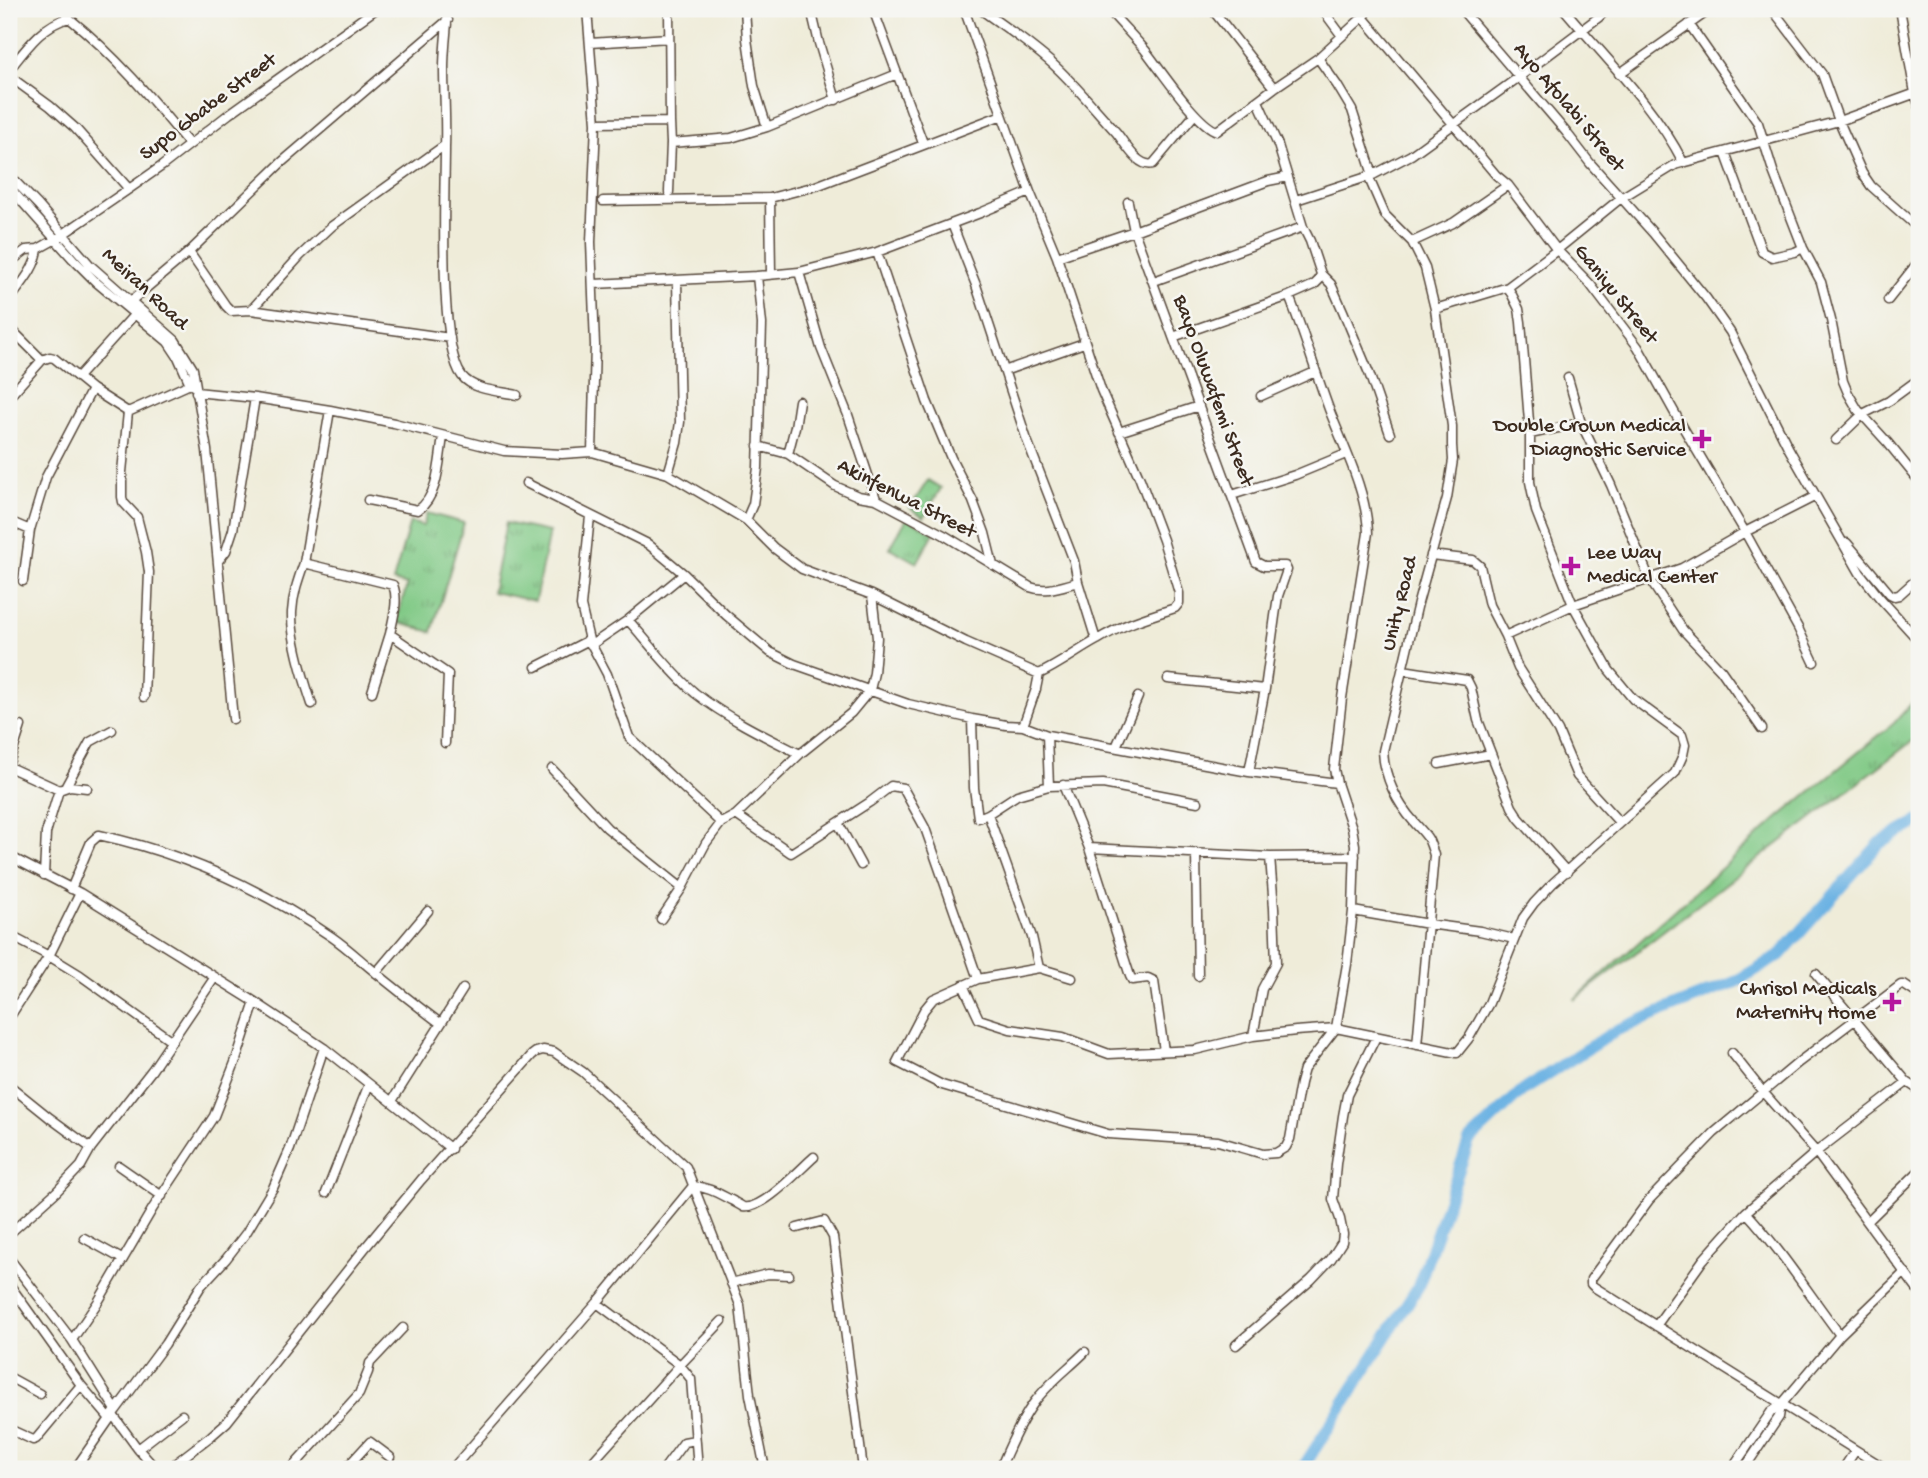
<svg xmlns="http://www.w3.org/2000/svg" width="1928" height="1478" font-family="'Gochi Hand',sans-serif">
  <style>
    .grass { fill: url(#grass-tufts); stroke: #5e7a52; stroke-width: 2 }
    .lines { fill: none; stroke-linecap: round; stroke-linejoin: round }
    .river { stroke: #6cb2e3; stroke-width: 12 }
    .minor-casing { stroke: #56473a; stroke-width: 11 }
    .minor { stroke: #fff; stroke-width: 8 }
    .poi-dot { fill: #b5179e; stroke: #f6f6f2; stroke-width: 2.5 }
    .labels { text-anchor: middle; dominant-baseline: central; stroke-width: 5; stroke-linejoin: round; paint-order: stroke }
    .street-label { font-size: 21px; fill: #3b2a1e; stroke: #f6f6f2 }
    .poi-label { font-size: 21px; fill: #3b2a1e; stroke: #f6f6f2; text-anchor: end }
  </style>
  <defs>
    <pattern id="grass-tufts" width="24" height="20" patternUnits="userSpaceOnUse" patternTransform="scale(1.75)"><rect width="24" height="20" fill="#80c985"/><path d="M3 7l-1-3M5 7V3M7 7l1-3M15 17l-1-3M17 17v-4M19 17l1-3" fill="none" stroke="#6aa36c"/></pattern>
  </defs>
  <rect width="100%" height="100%" fill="#f6f6f2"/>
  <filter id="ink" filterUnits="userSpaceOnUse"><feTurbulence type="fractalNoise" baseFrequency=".0143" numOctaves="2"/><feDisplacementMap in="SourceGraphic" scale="14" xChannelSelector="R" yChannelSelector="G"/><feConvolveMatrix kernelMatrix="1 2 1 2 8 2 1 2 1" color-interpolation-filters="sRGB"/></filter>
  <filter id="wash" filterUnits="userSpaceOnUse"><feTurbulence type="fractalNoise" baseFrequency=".00686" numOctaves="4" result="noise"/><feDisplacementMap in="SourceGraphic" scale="28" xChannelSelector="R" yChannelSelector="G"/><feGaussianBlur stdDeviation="1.57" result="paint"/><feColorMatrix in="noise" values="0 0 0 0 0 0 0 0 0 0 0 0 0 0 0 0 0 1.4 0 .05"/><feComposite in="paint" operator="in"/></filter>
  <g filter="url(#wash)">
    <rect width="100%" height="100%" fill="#efecd9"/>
    <path class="grass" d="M928 480 941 488 924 517 910 508Z
      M427 513 464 523 432 632 396 622 407 585 393 581 410 522 423 526Z
      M907 518 934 533 917 563 890 548Z
      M506 523 549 532 535 601 492 592Z
      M1919 695V736L1574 1000 1779 817 1894 723Z"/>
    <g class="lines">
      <path class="river" d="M1302 1469 1418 1287 1469 1141 1523 1090 1617 1030 1735 982 1780 955 1880 843 1919 821"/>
    </g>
  </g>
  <g filter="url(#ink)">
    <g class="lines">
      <g class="minor-casing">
        <path id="minor" d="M448 9C447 28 444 48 444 68 444 94 446 121 445 148 445 191 438 346 462 376 474 391 500 391 517 395
          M587 9 596 123 591 242 595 345 592 452
          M669 9 670 122
          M745 9 747 39 754 86 767 127
          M811 9 819 43 836 100
          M873 9 923 143
          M964 9 1030 192 1057 257 1101 390 1140 479 1163 540 1179 593V603L1175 608C1147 617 1121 625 1097 640 1077 651 1060 664 1039 674L1036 689 1023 726
          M980 9C1006 28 1034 46 1057 68 1077 87 1096 110 1115 131 1125 142 1137 168 1153 164L1195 114
          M1108 9C1120 23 1133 36 1145 50 1160 69 1197 125 1217 131L1274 88 1318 58 1363 17 1368 9
          M1212 9 1274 88
          M1322 9 1342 36
          M1461 9 1566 132 1590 163 1653 233 1706 298 1730 332 1789 449 1860 573 1879 597 1919 641
          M1564 9C1605 58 1654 105 1683 162
          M1772 9 1822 74 1839 121 1862 173 1871 186 1919 229
          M1900 9 1915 93 1919 105
          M1363 17 1496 175 1508 185 1557 250 1590 284 1638 347 1677 417 1745 532 1798 628 1814 662
          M1689 24 1758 123 1773 171 1803 248 1821 282 1831 320 1843 381 1848 393 1858 410 1888 443 1919 481
          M590 43 669 38
          M1318 58 1337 85 1352 110 1373 175
          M9 70C25 50 43 24 69 18 115 55 152 99 189 144
          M1619 74 1711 9
          M9 76 50 106 75 128 129 189
          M1258 101 1278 145 1303 227 1310 241 1321 274 1331 284 1343 311 1369 373 1390 434
          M596 123 670 122 671 143
          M1725 152 1762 252 1772 257 1795 252 1803 248
          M9 175 38 205 90 265 175 340 193 369 207 450 233 719
          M1368 176 1385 215 1412 242 1425 268 1435 309 1452 426V445L1453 460 1447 498 1418 603 1383 751C1384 777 1397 803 1414 822 1427 837 1428 835 1434 855L1417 1045
          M9 187 73 259 96 282 168 342 178 357 190 384 196 388
          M669 192 671 143 731 138 767 127 897 74
          M770 198 771 274
          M1296 200 1373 175 1411 155 1519 77 1599 17 1607 9
          M603 201 770 198 816 186 1002 115
          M1128 202 1134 231 1256 562 1264 566H1285L1287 570 1278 596 1275 616 1265 689 1249 772
          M952 224 976 285 1027 440 1074 561 1078 582 1096 640
          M1412 242 1453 223 1508 185
          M189 252 226 306 231 311 251 310 450 338
          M877 252 927 401 951 458 973 501 985 533 993 565
          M1057 257 1134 231 1268 181 1288 177
          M9 263 26 250 38 249 56 239 129 189 162 166 229 114 376 9
          M799 272 821 348 848 415 876 499
          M1154 281 1303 227
          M594 284 757 276 799 272 877 252 980 213 1030 192
          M1888 300 1919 261
          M9 301C19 286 36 269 38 249
          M131 301 189 252 282 162 448 20
          M1435 309 1508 287 1557 250 1621 198 1675 165 1839 121 1919 92
          M251 310 300 256 332 226 445 145
          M9 327 42 360 50 357 54 358 92 389 128 412
          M1173 337 1289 296 1314 285 1319 280 1321 274
          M1004 371 1084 343
          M78 377 135 314
          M1568 378 1581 423 1611 485 1650 580 1683 630 1721 670 1762 729
          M196 392 255 398 330 410 394 423 504 451 562 454 592 452 668 474 746 520 774 548 802 569 872 595 966 642 1039 674
          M1261 396 1315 372
          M9 397 42 360
          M330 410 304 563 393 585C399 600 393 619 390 634L448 674 445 743
          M128 412 122 472V497L123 502 137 517 146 552 149 572 144 697
          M128 412 190 384
          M1119 432 1199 406
          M1530 434 1581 423
          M1836 440 1863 414 1889 401 1919 379
          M758 446 788 454 835 486 858 496 876 499 944 535 1030 587C1046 593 1062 586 1078 582
          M788 454 795 427 799 401
          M668 474 677 443 680 422 677 280
          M526 483 648 544 684 574 726 615 770 652 794 664 908 704 972 719 1006 725 1023 726 1047 735 1249 772 1337 783
          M1232 495 1295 475 1346 454
          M368 500 418 510C439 496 439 460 443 437
          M590 516 581 606 589 640 607 674 629 737 721 823
          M746 520 753 504 758 468 762 324 757 276
          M9 521 30 530
          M1847 543 1890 594 1894 596 1899 595 1919 577
          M1431 555 1473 560 1480 566 1489 605 1505 636 1518 668 1558 731 1577 776 1619 822
          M218 561 226 551 233 530 255 398
          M304 563C298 580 293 594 292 612 291 639 303 677 312 704
          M23 581 30 530 46 477 92 389
          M628 620C650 644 670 672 695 693 727 718 764 736 800 754
          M1505 636 1573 605 1682 568 1745 532 1816 496
          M591 645 628 620 684 574
          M536 667 589 640
          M1403 670 1467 680 1471 688 1478 720 1512 807 1519 818 1567 872
          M1168 679 1265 689
          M372 692 390 634
          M972 719 974 788 978 818 988 814 1017 795 1049 786 1103 784 1198 802
          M1047 735 1049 786
          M1116 747 1138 697
          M9 763 21 726
          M1439 764 1491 754
          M9 767 59 790 70 786 87 788
          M552 769 607 828 682 888
          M1063 785 1089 848 1130 976 1132 980 1148 978 1154 981 1164 1051
          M66 786 90 742 112 730
          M988 814 1032 937 1039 968 1072 978
          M736 815 791 853 870 802 891 786 903 788 925 828 978 979
          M838 823 861 865
          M1089 848 1270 857 1355 856
          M1196 853 1198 976
          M9 856 80 893 255 1002 324 1048 451 1149
          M44 875 46 833 59 790
          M71 889 91 842 99 835C182 853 262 889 332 937 345 946 357 957 369 967 392 986 416 1005 440 1023
          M1353 911 1428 924 1480 931 1514 939
          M661 919 682 888 706 843 721 823 736 815 800 754 851 713 870 690 874 673 877 638 872 595
          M9 935 49 956 80 975 172 1041
          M1039 968 978 979 933 999 924 1010 897 1062 942 1085 1108 1134 1218 1141 1263 1154 1276 1153 1286 1147 1290 1139 1300 1083 1304 1069 1336 1028 1347 964 1353 911 1355 845 1352 828 1337 783 1334 769 1342 698 1368 533C1367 492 1344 448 1329 409 1315 371 1304 333 1289 296
          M376 973 428 911
          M1816 974 1907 1082 1919 1090
          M963 985 979 1019 1010 1029 1063 1037 1109 1054 1195 1050 1253 1036 1296 1031 1336 1028 1457 1053 1469 1038 1489 1003 1523 918 1534 903 1553 883 1675 773 1683 755 1685 745 1682 735 1633 699 1609 670 1573 605 1536 511 1530 482V434L1521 322 1519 309 1508 287
          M9 1018 49 956 80 893
          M1253 1036 1262 989 1276 963 1274 908 1270 857
          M1732 1053 1763 1092 1816 1152 1919 1292
          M9 1085 50 1118 91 1148
          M392 1101 463 989
          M119 1166 162 1196
          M326 1193 369 1084
          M1746 1212C1781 1250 1809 1294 1840 1335
          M1868 1221 1919 1171
          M797 1228 824 1221 833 1237 863 1469
          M9 1234 56 1192 81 1166 91 1148 152 1070 215 977
          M84 1238 122 1259
          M9 1258 72 1340 116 1410
          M731 1283 768 1274 789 1275
          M9 1284 81 1385 110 1419
          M597 1303 680 1365 691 1379 698 1469
          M1656 1326 1703 1260 1746 1212 1816 1152 1907 1082
          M72 1340 98 1302 153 1208 214 1116 236 1060 255 1002
          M1236 1345 1311 1280 1331 1259 1342 1242 1343 1234 1340 1219 1333 1199 1336 1164 1343 1116 1347 1095 1376 1037
          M9 1377 40 1394
          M113 1415 138 1449 156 1469
          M9 1429 33 1440 36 1439 81 1385
          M138 1449 182 1415
          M75 1469 116 1410 165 1344 201 1286 226 1259 246 1233 273 1188 290 1149 324 1048
          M168 1469 211 1436 227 1422 365 1248 421 1180 532 1055 536 1052 543 1050 554 1052 561 1057 583 1072 686 1167 740 1305 750 1395 765 1469
          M291 1469 359 1394 368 1372 370 1363 403 1328
          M350 1469 348 1466 370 1442 390 1457
          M452 1469 597 1303 693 1186C708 1187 719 1194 733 1201 734 1202 742 1206 743 1207 762 1211 799 1170 814 1157
          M586 1469 680 1365 722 1321
          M664 1469 684 1442 695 1440
          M1000 1469C1009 1447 1019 1424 1033 1404 1047 1384 1068 1369 1085 1352
          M1732 1469 1771 1412 1781 1405 1840 1335 1905 1272
          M1744 1469 1779 1417 1781 1405
          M1843 1469 1855 1451
          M1886 1469 1594 1287 1591 1284V1279L1649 1200 1714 1133 1799 1062 1901 985H1904L1919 995"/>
      </g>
      <use href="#minor" class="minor"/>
    </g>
  </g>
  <g class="poi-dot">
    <path d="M1698.5 428.5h7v7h7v7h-7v7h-7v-7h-7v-7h7z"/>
    <path d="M1567.5 555.5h7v7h7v7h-7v7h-7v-7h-7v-7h7z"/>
    <path d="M1888.5 991.5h7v7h7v7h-7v7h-7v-7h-7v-7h7z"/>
  </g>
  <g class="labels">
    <g class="street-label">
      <text transform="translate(209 108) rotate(-37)">Supo Gbabe Street</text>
      <text transform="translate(1568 108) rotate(50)">Ayo Afolabi Street</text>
      <text transform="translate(144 290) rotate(43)">Meiran Road</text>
      <text transform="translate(1615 295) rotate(51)">Ganiyu Street</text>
      <text transform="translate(1212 391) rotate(70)">Bayo Oluwafemi Street</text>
      <text transform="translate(906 500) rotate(27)">Akinfenwa Street</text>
      <text transform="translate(1401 604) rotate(-76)">Unity Road</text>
    </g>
    <g class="poi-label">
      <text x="1686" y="427">Double Crown Medical<tspan x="1686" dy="24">Diagnostic Service</tspan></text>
      <text x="1587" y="554" text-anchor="start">Lee Way<tspan x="1587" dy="24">Medical Center</tspan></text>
      <text x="1876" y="990">Chrisol Medicals<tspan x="1876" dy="24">Maternity Home</tspan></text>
    </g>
  </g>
  <rect width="1928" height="1478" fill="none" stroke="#f6f6f2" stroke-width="35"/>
</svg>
